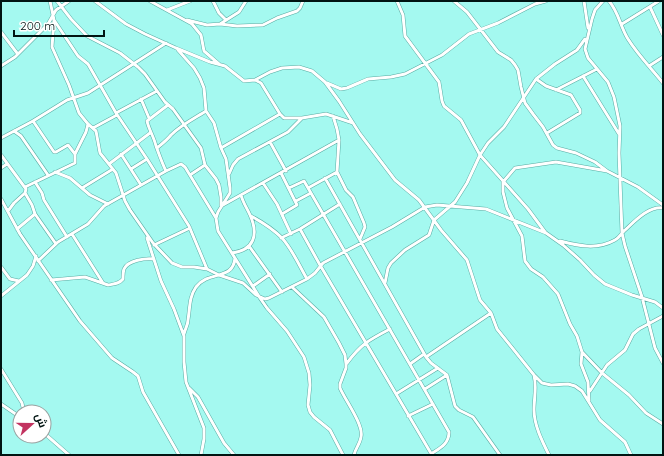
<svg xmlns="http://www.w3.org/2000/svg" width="664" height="456" font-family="Quicksand,Cairo,sans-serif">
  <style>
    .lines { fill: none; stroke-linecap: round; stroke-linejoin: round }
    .street-casing { stroke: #57aca3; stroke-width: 4 }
    .street { stroke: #fff; stroke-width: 3 }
  </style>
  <rect width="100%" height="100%" fill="#a4f9f0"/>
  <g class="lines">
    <g class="street-casing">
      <path id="street" d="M50 1 54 20 52 47 69 85 79 113 88 124 96 131 100 153 116 173 125 201 130 210 153 243 172 263 182 267H194L207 269 219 275 243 283 256 295 265 299 269 298 307 279 315 273 323 263 392 227 425 207 437 205 486 209 546 233 563 245 580 260 594 275 605 284 632 295 655 302 663 308
        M57 1 71 19 87 36 120 53 138 67 145 74 165 102 173 109 201 148 205 165 216 179 219 185 221 197V206
        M95 1 126 24 145 34 176 48 210 62 225 66 244 81 255 80 270 72 282 68 299 67 312 71 325 82 339 101 360 134 395 180 419 200 441 230 467 260 480 300 491 313 497 329 534 375 542 383 551 385 568 384 575 386 582 391 600 420 625 442 631 455
        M150 1 192 24 201 35 204 51 219 64
        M213 1 219 13 226 20
        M397 1 403 15 405 36 439 82 442 101 444 106 461 120 480 155 528 209 545 232
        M454 1 467 12 498 52 511 60 515 65 518 70 521 87 525 103 533 114 543 127 553 145 557 148 576 153 595 162 607 171 638 187 663 205
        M584 1 588 28
        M603 1 595 10 592 19 585 49 588 58 608 82 614 97 620 126 619 153 622 233 625 246 642 297 655 348 663 363
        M609 1C619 13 620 26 628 39 638 55 651 68 663 83
        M650 7 663 35
        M167 10 190 1
        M54 20 78 56 88 64 116 113 147 159 189 226 207 269
        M187 20 207 25 220 24 237 26 263 25 277 18 297 11 300 8 303 1
        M220 24 239 12 246 1
        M622 24 659 1
        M1 32 17 53
        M178 50 194 68 200 78 204 88 206 111 214 123 221 148 226 159 230 188V193L218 212 216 218 218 231 260 298 267 308 287 331 304 357 309 373 310 385 308 405 310 412 314 417 330 430 343 455
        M1 66 15 57 48 24 56 10 69 1
        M649 66 663 57
        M583 76 619 134
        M536 79 546 86 571 95 580 110V113L547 133
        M255 80 261 83 280 114 284 118H302L326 114 353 123
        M327 83 341 89 347 88 368 79 391 77 405 74 442 55 469 34 498 23 535 4 546 1
        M556 90 597 69
        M141 99 149 118
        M116 113 157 91
        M333 116 337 129 339 140 337 172 346 190 353 197 364 223 365 227 360 239
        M33 121 54 152H56L68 145 75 154
        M93 128 117 115
        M14 131 21 136 48 175
        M1 138 33 121 67 100 88 93 166 43
        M270 142 286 171
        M157 148C163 143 167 140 171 135 181 125 195 118 206 111
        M221 148 280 114
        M121 154 141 185
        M1 155 26 189 25 193 14 203 8 211
        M109 164 150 133
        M1 168 7 164
        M131 169 147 159
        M166 171C162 163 159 154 156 146 154 137 149 130 147 121L168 105
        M55 172 70 178 90 195 108 204
        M281 173 297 205 282 214
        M229 174 233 165 238 159 288 132 302 118
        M190 175 205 165
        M325 178 426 357 431 363 447 375 455 406 459 410 473 417 500 455
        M35 182 42 193 44 200 67 237
        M263 183 277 204 291 234
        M25 187 75 163V154L86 132 88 124
        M82 188 113 169
        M289 188 304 181 449 432C449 444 440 448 431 454
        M308 188 337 172
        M25 193 32 205 35 214 56 244
        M1 199 20 234 80 321 112 358 133 372 138 376 143 392 179 455
        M296 201 311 193
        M223 205 339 140
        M251 216C262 222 273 229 282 238 292 249 299 265 307 279
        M17 229 35 214
        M300 229 320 265 432 455
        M72 234 103 283
        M147 238 161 281 174 309 184 336V362L186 382 204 428V439L201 455
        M281 238 300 229 340 204
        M560 241C579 246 597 250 615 240 619 238 621 234 624 231 634 222 648 206 663 208
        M154 245 190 228
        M249 246 282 292
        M232 253C254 250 259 235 250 215 247 208 243 203 241 195
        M38 261 58 242 88 224 104 206 166 171 181 164 185 167 216 218
        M1 267 10 279 19 281
        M51 280 85 277 108 285C114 284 119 284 123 279 123 276 123 272 124 269 128 260 146 258 154 259
        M385 283 388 268 391 263 405 250 429 235 434 220 455 202 467 183 480 155 488 143 504 127 536 79 555 64 577 50 585 39
        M253 286 270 274
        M292 287 324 317 339 343 345 355 346 364V368L340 384V388C345 400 364 425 361 437 360 444 355 449 354 455
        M1 296 27 275 33 266 36 256
        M184 334C185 329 188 325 188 320 190 308 189 297 196 287 209 270 233 281 235 258
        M582 352 602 373 629 395 646 413 663 424
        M426 357 491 313
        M347 363C361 344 369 340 390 329
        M410 364 424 354
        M1 369 22 403 24 412
        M534 375C537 387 534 398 534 410 534 425 542 441 549 455
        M189 388 198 397 224 443 234 455
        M425 389 447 375
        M590 391 607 365 625 350 633 334 639 329 663 316
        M396 394 438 368
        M589 401 588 382 581 364 582 352 577 336 570 324 558 294 543 277 531 269 525 261 522 236 507 208 503 192V182L515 168 556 162 607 171
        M1 404 20 417
        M408 416 433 404
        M44 433 69 455"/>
    </g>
    <use href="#street" class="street"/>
  </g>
  <rect width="664" height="456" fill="none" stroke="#001412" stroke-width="4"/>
  <g transform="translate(32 424) rotate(69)"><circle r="19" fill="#ffffff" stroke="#99a1a0"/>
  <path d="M0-3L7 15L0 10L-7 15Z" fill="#c23360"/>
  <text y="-6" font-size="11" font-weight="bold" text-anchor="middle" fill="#001412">ش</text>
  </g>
  <path d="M14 30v6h90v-6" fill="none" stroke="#001412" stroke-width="2"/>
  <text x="20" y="30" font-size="12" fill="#001412" stroke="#ffffff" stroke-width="3" paint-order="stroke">200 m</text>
</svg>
